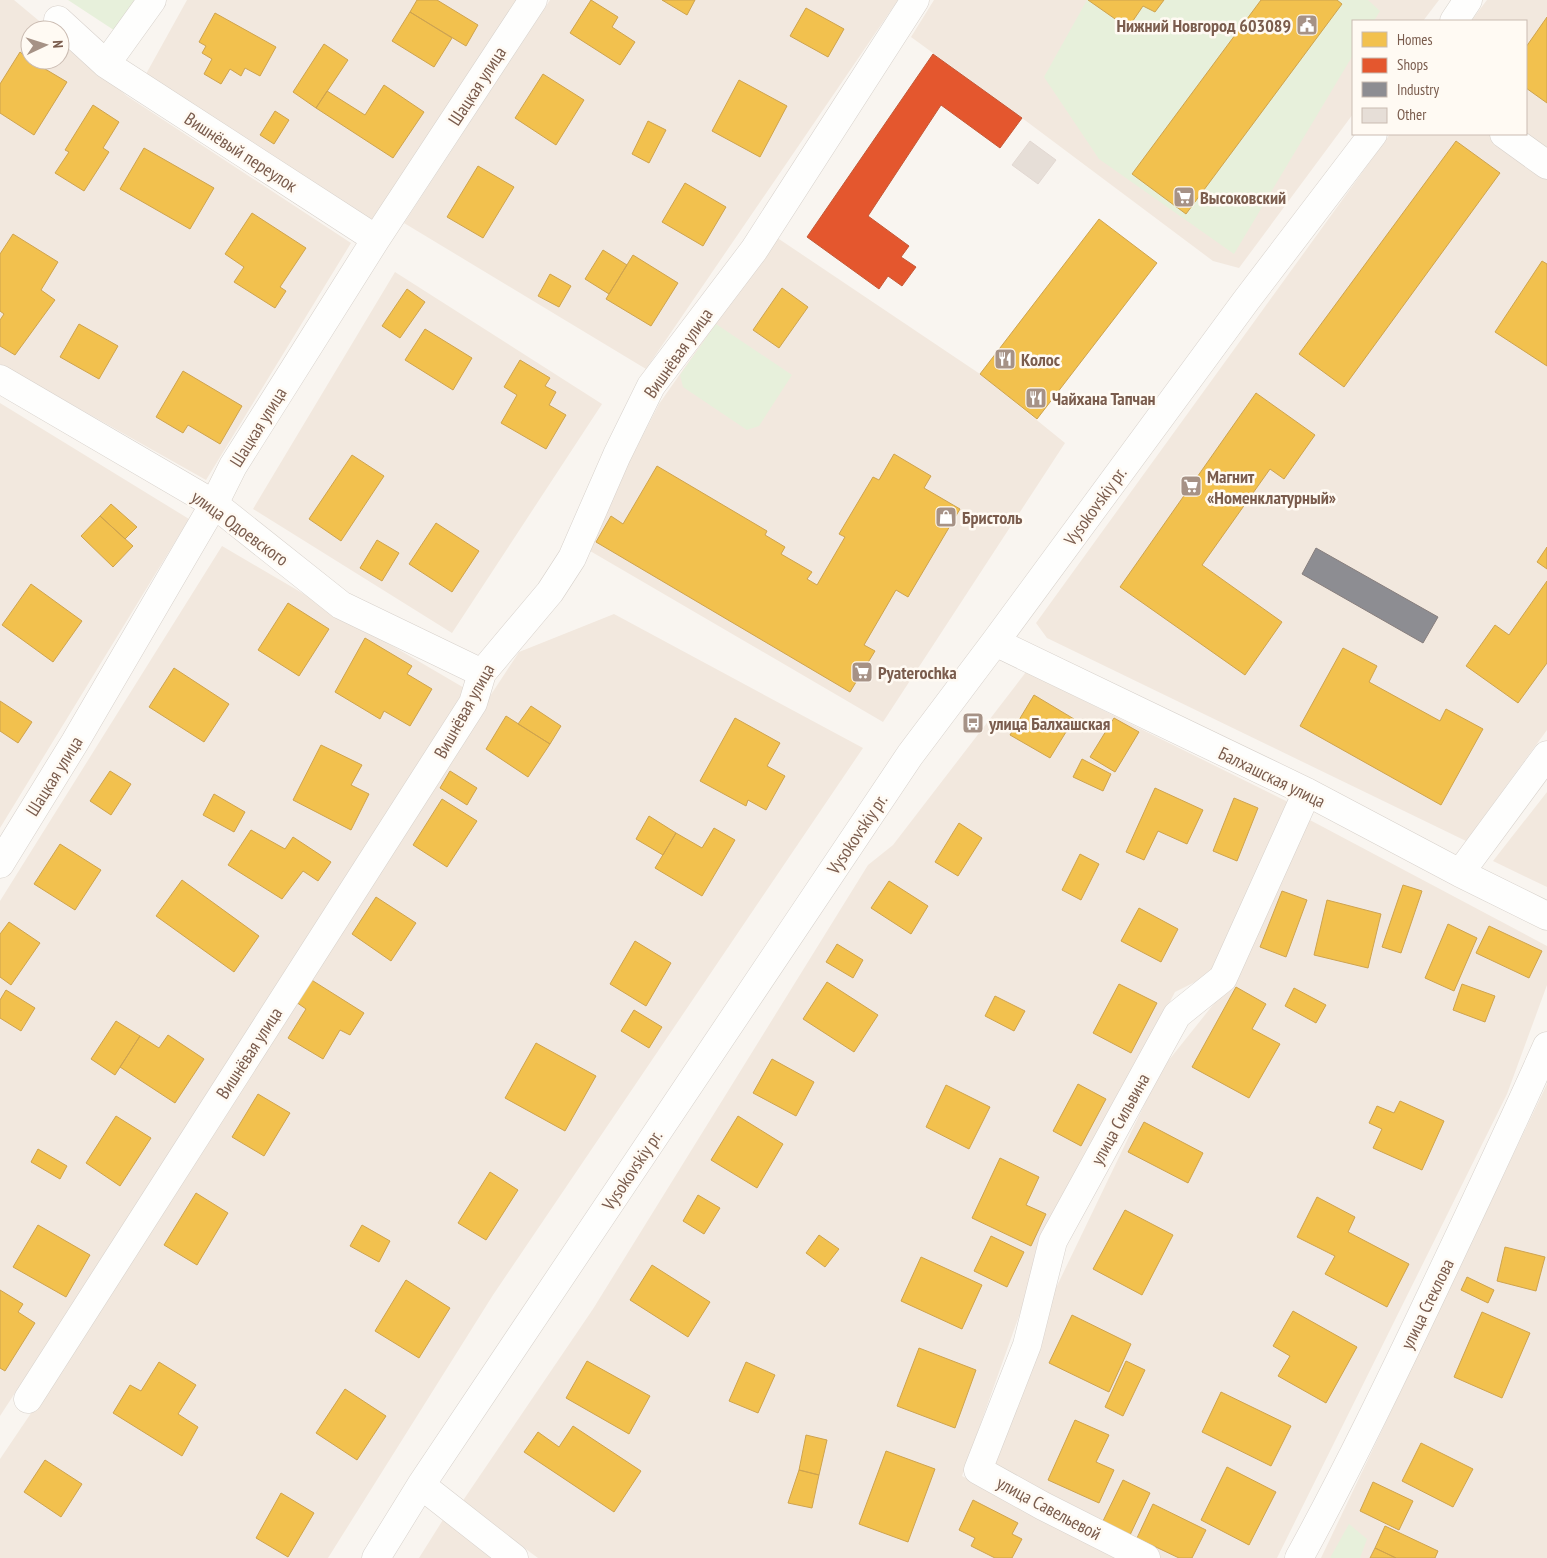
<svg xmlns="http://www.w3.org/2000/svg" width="1547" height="1558" font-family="'PT Sans Narrow',sans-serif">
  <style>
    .residential { fill: #f2e8de }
    .green { fill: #e7f0db }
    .homes { fill: #f2c14e; stroke: #cea34e }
    .shops { fill: #e4572e; stroke: #c45837 }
    .industry { fill: #8d8d92; stroke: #877e7d }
    .building { fill: #e6ded7; stroke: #e2d8d2 }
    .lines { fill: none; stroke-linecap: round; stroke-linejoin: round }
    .minor-casing { stroke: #d7d1cb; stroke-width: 29 }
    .minor { stroke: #fefefd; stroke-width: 28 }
    .labels { text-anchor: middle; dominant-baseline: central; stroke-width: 5; stroke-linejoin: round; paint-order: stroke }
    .poi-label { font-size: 18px; font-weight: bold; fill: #7a5c4d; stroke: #fffaf3; text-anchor: start }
    .street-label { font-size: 18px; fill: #7a5c4d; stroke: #fffaf3 }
  </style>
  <rect width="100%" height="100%" fill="#f9f5f0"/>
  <path class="residential" d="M0 0H14L50 30H30V60H60V39L127 96 351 243 206 480 0 364Z
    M187 0H518L374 221 146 74Z
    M550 0H898L646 369 404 223Z
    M934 0H1439L1423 21H1353V114L1239 268 1213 261 1022 118 911 37Z
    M1487 0H1547V730L1466 841 1047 638 1036 623 1390 134H1526V21H1471Z
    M776 237 980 374 1065 443 883 722 585 548 659 404Z
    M395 272 602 404 452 633 253 509Z
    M0 403 189 519 0 828Z
    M222 546 466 689 173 1150 0 1416V901Z
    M614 614 863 748 493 1295 328 1558H0V1459L113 1292 311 968 519 652Z
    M1026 672 1290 803 1209 975 1175 992 1050 1229 962 1476 1127 1558H538L462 1502 593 1309 868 865 893 845Z
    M1547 792V887L1493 861Z
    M1308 819 1547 946V985L1507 1094 1277 1558H1161L991 1470 1054 1292 1161 1070 1236 976Z
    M1547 1084V1558H1321Z
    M446 1515 503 1558H419Z"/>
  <path class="green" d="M68 0H158L132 42Z
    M1087 0H1368L1380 11 1374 21H1353V55L1234 254 1099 159 1044 77Z
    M716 324 792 375 759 426 747 430 683 387 680 375Z
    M1349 1524 1367 1539 1360 1558H1330Z"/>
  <path class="homes" d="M417 0H437L478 25 466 46 410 12Z
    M591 0 618 17 612 27 635 42 620 65 570 33Z
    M662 0H695L687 15Z
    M1088 0H1164L1155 12 1143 6 1128 28Z
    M1261 0H1337L1342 4 1186 214 1132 174Z
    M806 8 844 29 828 57 790 36Z
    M410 12 452 38 434 67 392 41Z
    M215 13 276 47 260 76 245 68 241 76 230 69 221 84 204 74 212 59 202 53 206 46 199 42Z
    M1547 17V103L1526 88V47Z
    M324 44 348 60 316 108 293 92Z
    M20 52 30 60 67 82 34 135 0 113V84Z
    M543 74 584 100 556 145 515 118Z
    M739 80 787 106 760 157 712 131Z
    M384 85 424 112 393 158 316 108 327 91 365 115Z
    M93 105 119 122 103 148 109 152 84 191 55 173 69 152 65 150Z
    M275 111 289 120 274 144 260 135Z
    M648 121 666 130 649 163 632 154Z
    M1456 141 1500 173 1344 387 1299 354Z
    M144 148 214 188 190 229 120 189Z
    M478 166 514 187 483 238 447 217Z
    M685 183 726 207 703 246 662 222Z
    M252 213 306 248 280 287 286 291 275 308 234 282 244 267 225 254Z
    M1099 219 1157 263 1037 419 980 374Z
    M13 234 58 262 41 290 55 300 15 355 0 346V320L4 314 0 311V254Z
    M603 250 627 265 609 294 585 279Z
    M633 255 678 283 651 326 606 299Z
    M1542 261 1547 264V366L1495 332Z
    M550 274 571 286 559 307 538 296Z
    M782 288 808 307 779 348 753 330Z
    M407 289 425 302 400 338 382 326Z
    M79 324 118 346 99 379 60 357Z
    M425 329 472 358 453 390 405 360Z
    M520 360 550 378 545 386 556 392 549 405 566 415 546 449 501 423 517 395 504 387Z
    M183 371 242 406 220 444 188 425 183 433 156 417Z
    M1256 393 1315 435 1284 479 1270 469 1202 565 1282 622 1245 675 1120 587Z
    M894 454 931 476 924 488 960 509 908 597 896 590 864 645 875 651 850 692 596 542 611 516 623 524 657 466 767 531 765 535 785 547 781 554 812 572 807 579 817 585 845 537 839 534 873 477 879 480Z
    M352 455 384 476 341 541 309 519Z
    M111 504 137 527 125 539 100 516Z
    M100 516 133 546 113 567 81 536Z
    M436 523 479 551 452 592 409 564Z
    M377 540 399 553 382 581 360 568Z
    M1547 547V569L1537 562Z
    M1547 581V663L1518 703 1466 666 1495 625 1509 635Z
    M31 584 82 621 53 662 2 625Z
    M288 603 329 629 299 676 258 650Z
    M365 638 412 666 407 674 432 689 410 726 384 711 380 719 335 692Z
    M1343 648 1377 666 1369 682 1440 721 1446 709 1483 729 1441 805 1300 726Z
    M174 668 229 704 204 742 149 707Z
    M1034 695 1074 719 1050 758 1010 735Z
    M0 701 32 722 18 743 0 731Z
    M531 706 561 726 550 744 518 724Z
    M506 716 550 744 528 777 486 749Z
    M735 718 780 743 767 766 785 776 766 810 748 800 746 806 700 781Z
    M1114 718 1139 732 1115 772 1090 757Z
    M321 745 362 765 351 785 369 794 351 830 293 800Z
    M1082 759 1111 774 1103 791 1073 777Z
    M110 771 131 784 111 815 90 801Z
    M450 771 477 788 467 805 440 788Z
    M1155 788 1203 810 1187 844 1158 831 1144 860 1126 852Z
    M214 794 245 812 234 832 203 815Z
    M1234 798 1258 808 1237 861 1213 851Z
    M442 799 477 821 447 867 413 845Z
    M649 816 676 833 663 855 636 839Z
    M959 823 982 838 958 876 935 862Z
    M714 828 735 840 702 896 655 868 676 833 702 848Z
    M251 830 285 849 293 837 331 862 318 881 303 871 282 899 228 865Z
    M60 844 101 870 75 910 34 884Z
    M1080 854 1099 864 1081 900 1062 890Z
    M182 880 259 936 234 972 156 916Z
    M889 881 928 906 911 934 871 908Z
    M1403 885 1422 891 1401 953 1382 947Z
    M1282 891 1307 900 1286 957 1260 947Z
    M376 897 416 923 391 961 352 934Z
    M1327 900 1381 914 1368 968 1314 955Z
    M1139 908 1178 929 1161 962 1121 941Z
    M9 922 40 943 11 985 0 977V934Z
    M1448 924 1477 938 1454 991 1425 978Z
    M1489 926 1542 951 1529 978 1476 953Z
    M635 941 671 963 646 1006 610 984Z
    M837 944 863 960 853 978 826 962Z
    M310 979 364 1013 350 1035 340 1030 323 1059 288 1038 306 1009 296 1002Z
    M827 982 878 1015 854 1052 803 1019Z
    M1119 984 1157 1003 1131 1053 1093 1033Z
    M1462 984 1495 996 1485 1022 1453 1010Z
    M1236 987 1266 1004 1252 1029 1280 1044 1249 1098 1192 1067Z
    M1294 988 1326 1005 1316 1023 1285 1006Z
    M6 990 35 1008 21 1031 0 1018V1000Z
    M995 996 1025 1011 1014 1031 985 1016Z
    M634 1010 662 1027 649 1048 621 1031Z
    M116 1021 140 1036 115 1075 91 1059Z
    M168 1035 204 1059 175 1103 120 1067 140 1036 159 1048Z
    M536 1043 596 1076 565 1131 505 1098Z
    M772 1059 814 1082 796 1116 753 1093Z
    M1078 1084 1106 1099 1081 1146 1053 1131Z
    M946 1085 990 1107 969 1149 926 1127Z
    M258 1094 290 1113 264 1156 232 1137Z
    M1400 1101 1444 1121 1422 1170 1373 1148 1382 1129 1369 1123 1377 1106 1394 1113Z
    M116 1116 151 1138 120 1186 86 1163Z
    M738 1116 783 1144 757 1188 711 1160Z
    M1144 1122 1203 1153 1188 1183 1128 1152Z
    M38 1149 67 1166 60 1179 31 1162Z
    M1000 1158 1039 1177 1026 1205 1046 1214 1031 1246 972 1218Z
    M490 1172 518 1190 486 1240 458 1223Z
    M196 1193 228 1213 197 1265 164 1245Z
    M698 1195 720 1208 704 1234 683 1221Z
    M1317 1197 1355 1217 1348 1232 1409 1264 1387 1307 1325 1274 1335 1256 1297 1237Z
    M1125 1210 1173 1235 1142 1295 1093 1269Z
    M38 1225 90 1255 66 1297 13 1267Z
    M362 1225 390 1241 379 1262 350 1246Z
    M819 1235 839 1249 825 1267 806 1253Z
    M991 1236 1024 1252 1007 1287 974 1271Z
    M1505 1247 1545 1257 1536 1291 1497 1281Z
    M921 1257 982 1285 962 1329 901 1301Z
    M652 1265 710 1302 688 1337 630 1300Z
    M1467 1277 1494 1290 1488 1303 1461 1290Z
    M406 1280 450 1308 419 1358 375 1331Z
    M0 1290 23 1304 18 1312 35 1323 5 1371 0 1368Z
    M1293 1311 1357 1347 1326 1403 1278 1376 1290 1356 1273 1346Z
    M1482 1312 1530 1333 1502 1398 1454 1377Z
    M1072 1315 1131 1344 1109 1392 1049 1363Z
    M919 1348 976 1370 955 1428 897 1406Z
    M587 1361 650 1396 629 1434 566 1398Z
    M1126 1361 1145 1370 1123 1416 1105 1407Z
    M159 1362 196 1385 178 1414 198 1427 182 1456 113 1413 130 1385 141 1391Z
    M746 1362 775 1375 758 1413 729 1401Z
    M345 1389 386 1416 357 1460 316 1433Z
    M1221 1392 1291 1426 1271 1466 1202 1432Z
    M1075 1420 1109 1435 1096 1462 1114 1470 1099 1503 1048 1480Z
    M573 1426 641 1471 614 1512 524 1452 538 1432 559 1447Z
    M806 1435 827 1440 819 1475 799 1470Z
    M1421 1443 1473 1469 1453 1507 1402 1481Z
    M886 1451 935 1469 908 1542 859 1524Z
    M45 1460 82 1484 61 1517 24 1492Z
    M1227 1467 1276 1492 1249 1545 1201 1520Z
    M799 1470 819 1475 812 1508 788 1503Z
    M1123 1480 1150 1493 1130 1535 1103 1521Z
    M1373 1482 1413 1501 1399 1530 1360 1511Z
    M281 1493 314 1513 288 1557 256 1538Z
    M973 1500 1018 1523 1012 1534 1022 1539 1012 1558H995L971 1546 975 1538 959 1530Z
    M1153 1504 1206 1530 1192 1558H1179L1137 1538Z
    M1385 1526 1438 1551 1435 1558H1396L1375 1548Z
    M1375 1548 1396 1558H1370Z"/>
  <path class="shops" d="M933 54 1022 118 1000 148 941 105 868 216 909 246 901 257 916 267 902 286 888 276 879 289 807 237Z"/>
  <path class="industry" d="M1316 548 1438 617 1423 643 1302 574Z"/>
  <path class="building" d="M1030 141 1056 160 1038 184 1012 165Z"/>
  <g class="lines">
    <g class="minor-casing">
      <path id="minor" d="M58 20 106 64 376 239
        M1454 21 1468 0
        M106 64 152 0
        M1504 134 1547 165
        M0 379 214 504 341 605 482 673
        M995 642 1307 792 1460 873 1547 916
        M0 864 75 742 214 504 233 466 376 239 533 0
        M1460 873 1547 755
        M28 1399 473 703 482 673 550 592 572 558 617 455 651 386 754 250 915 0
        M421 1485 514 1558
        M376 1558 421 1485 910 755 995 642 1245 302 1373 134
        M1146 1558 1043 1506 978 1470 1027 1345 1053 1241 1177 1015 1223 978 1307 792
        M1299 1558C1348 1469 1392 1378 1435 1287 1473 1207 1511 1127 1547 1046"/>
    </g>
    <use href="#minor" class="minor"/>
  </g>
  <defs>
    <g id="civic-square" transform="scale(1.125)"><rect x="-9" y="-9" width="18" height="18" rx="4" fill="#a69286" stroke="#fffaf3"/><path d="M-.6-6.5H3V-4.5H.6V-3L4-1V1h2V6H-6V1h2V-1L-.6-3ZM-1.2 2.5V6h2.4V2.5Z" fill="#fff"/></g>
    <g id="supermarket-square" transform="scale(1.125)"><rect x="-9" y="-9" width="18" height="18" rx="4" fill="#a69286" stroke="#fffaf3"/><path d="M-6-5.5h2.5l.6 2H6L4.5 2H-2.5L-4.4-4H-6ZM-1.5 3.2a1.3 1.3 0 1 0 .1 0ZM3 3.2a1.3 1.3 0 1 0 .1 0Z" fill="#fff"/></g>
    <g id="restaurant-square" transform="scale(1.125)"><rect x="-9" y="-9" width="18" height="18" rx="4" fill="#a69286" stroke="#fffaf3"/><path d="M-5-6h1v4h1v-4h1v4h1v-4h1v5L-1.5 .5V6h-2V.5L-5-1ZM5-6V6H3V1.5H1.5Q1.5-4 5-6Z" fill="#fff"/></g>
    <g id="shop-square" transform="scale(1.125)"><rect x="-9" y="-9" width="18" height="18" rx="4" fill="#a69286" stroke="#fffaf3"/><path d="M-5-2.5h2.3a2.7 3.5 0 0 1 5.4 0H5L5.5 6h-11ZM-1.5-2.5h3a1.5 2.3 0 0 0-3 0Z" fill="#fff"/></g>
    <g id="bus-square" transform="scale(1.125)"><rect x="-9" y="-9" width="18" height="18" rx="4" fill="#a69286" stroke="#fffaf3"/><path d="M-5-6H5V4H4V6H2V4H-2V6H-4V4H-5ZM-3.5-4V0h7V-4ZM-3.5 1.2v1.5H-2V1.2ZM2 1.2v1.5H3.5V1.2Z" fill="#fff"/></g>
  </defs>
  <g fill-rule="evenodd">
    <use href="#civic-square" x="1307" y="25"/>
    <use href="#supermarket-square" x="1184" y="197"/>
    <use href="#restaurant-square" x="1005" y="359"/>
    <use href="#restaurant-square" x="1036" y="398"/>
    <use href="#supermarket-square" x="1191" y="486"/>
    <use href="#shop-square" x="946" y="517"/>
    <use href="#supermarket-square" x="862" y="672"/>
    <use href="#bus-square" x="973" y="723"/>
  </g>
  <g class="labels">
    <g class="poi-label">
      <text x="1291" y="25" text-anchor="end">Нижний Новгород 603089</text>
      <text x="1200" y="197">Высоковский</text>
      <text x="1021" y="359">Колос</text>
      <text x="1052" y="398">Чайхана Тапчан</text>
      <text x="1207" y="476">Магнит<tspan x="1207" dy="21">«Номенклатурный»</tspan></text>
      <text x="962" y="517">Бристоль</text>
      <text x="878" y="672">Pyaterochka</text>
      <text x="989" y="723">улица Балхашская</text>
    </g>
    <g class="street-label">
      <text transform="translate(477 86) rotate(-57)">Шацкая улица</text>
      <text transform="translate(241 152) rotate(33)">Вишнёвый переулок</text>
      <text transform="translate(678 353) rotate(-55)">Вишнёвая улица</text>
      <text transform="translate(258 427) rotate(-58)">Шацкая улица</text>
      <text transform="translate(1095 506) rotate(-54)">Vysokovskiy pr.</text>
      <text transform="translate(240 528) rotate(36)">улица Одоевского</text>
      <text transform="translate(464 711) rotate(-61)">Вишнёвая улица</text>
      <text transform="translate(54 776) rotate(-58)">Шацкая улица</text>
      <text transform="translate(1272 777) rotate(26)">Балхашская улица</text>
      <text transform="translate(857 834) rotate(-56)">Vysokovskiy pr.</text>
      <text transform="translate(249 1053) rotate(-57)">Вишнёвая улица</text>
      <text transform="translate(1120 1119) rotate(-61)">улица Сильвина</text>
      <text transform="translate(632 1170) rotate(-56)">Vysokovskiy pr.</text>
      <text transform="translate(1427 1304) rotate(-64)">улица Стеклова</text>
      <text transform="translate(1049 1508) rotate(28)">улица Савельевой</text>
    </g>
  </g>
  <rect x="1352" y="20" width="175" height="115" fill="#fffaf3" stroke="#cabbb1"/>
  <rect x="1362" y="32" width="25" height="15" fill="#f2c14e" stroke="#cabbb1"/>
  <text x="1397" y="45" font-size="15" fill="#7a5c4d">Homes</text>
  <rect x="1362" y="58" width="25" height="15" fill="#e4572e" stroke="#cabbb1"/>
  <text x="1397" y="70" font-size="15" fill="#7a5c4d">Shops</text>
  <rect x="1362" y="82" width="25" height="15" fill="#8d8d92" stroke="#cabbb1"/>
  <text x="1397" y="95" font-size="15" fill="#7a5c4d">Industry</text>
  <rect x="1362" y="108" width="25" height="15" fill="#e6ded7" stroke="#cabbb1"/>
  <text x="1397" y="120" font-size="15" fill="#7a5c4d">Other</text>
  <g transform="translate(45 45) rotate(86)"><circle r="24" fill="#fffaf3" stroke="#cabbb1"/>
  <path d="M0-4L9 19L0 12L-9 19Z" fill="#a69286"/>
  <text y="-8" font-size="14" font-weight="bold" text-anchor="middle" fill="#7a5c4d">N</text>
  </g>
</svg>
